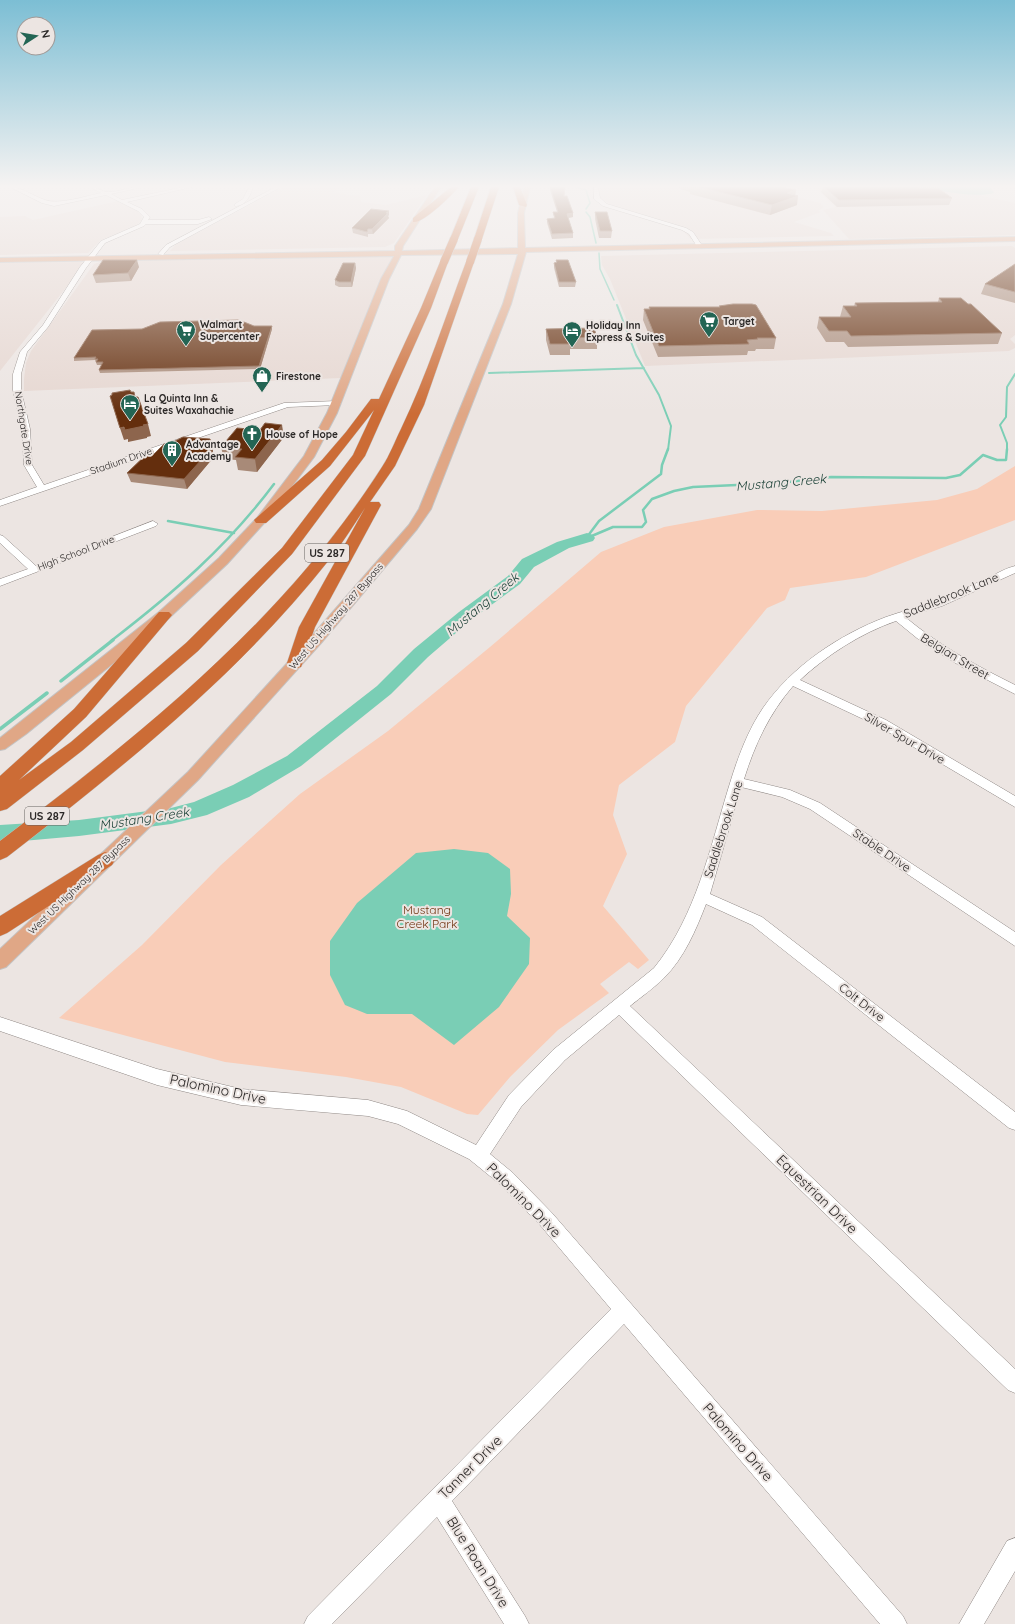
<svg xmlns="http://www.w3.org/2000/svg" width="1015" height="1624" font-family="Quicksand,sans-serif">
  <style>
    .built { fill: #e6d7d1 }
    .green { fill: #f9cdb8 }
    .water { fill: #7aceb5 }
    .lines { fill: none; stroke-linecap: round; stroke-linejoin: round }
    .stream-far3 { stroke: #7aceb5; stroke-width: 1.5 }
    .stream-far2 { stroke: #7aceb5; stroke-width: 2 }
    .stream-far1 { stroke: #7aceb5; stroke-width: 2.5 }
    .stream { stroke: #7aceb5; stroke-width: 3.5 }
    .river { fill: #7aceb5; fill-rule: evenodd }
    .minor-casing { stroke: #8e8784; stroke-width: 1 }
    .major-casing { stroke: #c4c3c3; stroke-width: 2 }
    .highway-casing { stroke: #c4c3c3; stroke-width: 1 }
    .minor { fill: #fff; fill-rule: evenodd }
    .major { fill: #e0a786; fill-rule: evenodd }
    .highway { fill: #cc6c36; fill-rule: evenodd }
    .highway-bridge-casing { stroke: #c4c3c3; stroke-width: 9; stroke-linecap: butt }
    .highway-bridge { stroke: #cc6c36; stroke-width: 8 }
    .wall { fill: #a88a78 }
    .shaded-wall { fill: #8d654d }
    .building { fill: #642e0d; stroke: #8d654d }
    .labels { text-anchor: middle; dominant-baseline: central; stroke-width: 4; stroke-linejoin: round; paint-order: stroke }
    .far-poi-label { font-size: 10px; font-weight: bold; fill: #2b2827; stroke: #ece5e2; text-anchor: start }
    .far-street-label { font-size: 10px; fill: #2b2827; stroke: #ece5e2 }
    .shield { fill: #ece5e2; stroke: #65615f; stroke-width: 1 }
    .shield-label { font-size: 11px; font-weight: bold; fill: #2b2827 }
    .street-label { font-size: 12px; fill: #2b2827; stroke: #ece5e2 }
    .park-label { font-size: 12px; fill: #703512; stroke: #ece5e2 }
    .water-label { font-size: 13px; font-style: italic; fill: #193f35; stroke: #ece5e2 }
    .near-street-label { font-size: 14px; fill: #2b2827; stroke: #ece5e2 }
  </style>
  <rect width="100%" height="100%" fill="#ece5e2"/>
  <path class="built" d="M284 187H340L335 193 360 196 361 202 386 205 427 195 394 243 385 247 170 251 176 244Z
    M598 187H759L820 203 824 207 818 211 821 212 794 222 831 233 834 236 691 239 682 230 613 209 610 204 600 198Z
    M814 187H875L950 192 978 195 1015 203V235L849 239 823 210 835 207Z
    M118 201 141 213 142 220 136 226 101 240 88 253 0 255V217L25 216 33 220Z
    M1012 246 1015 248V335L1010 339 1015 344V348L1009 351 645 366 610 279 602 265 601 256Z
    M387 256 394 258 341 378 24 391V379L26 363 31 351 94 264 103 261Z
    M81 262 85 263 84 265 0 371V263Z"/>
  <path class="green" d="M1015 466V520L866 577 790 588 785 600 767 608 686 706 675 742 619 785 613 815 627 854 603 906 649 960 638 969 629 962 600 984 609 993 558 1030 510 1077 478 1115 467 1114 401 1087 346 1077 225 1062 59 1018 142 945 221 865 300 794 388 731 490 647 601 552 664 527 757 510 822 511 937 500 977 489Z"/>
  <path class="water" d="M909 187H990L994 193C975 199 930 188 909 187Z
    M454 849 488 853 510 869 511 894 507 916 530 938 529 964 499 1007 454 1045 412 1014H367L345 1005 330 975V941L357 903 416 853Z"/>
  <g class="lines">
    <path class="stream-far3" d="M576 187 586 190 590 203 586 209
      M586 212 590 217 596 243
      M599 253 600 269 614 300"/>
    <path class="stream-far2" d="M617 305 636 355 659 395 671 426 668 450
      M489 373 644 368
      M1007 450V443L1000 425 1006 417 1007 387 1015 374"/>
    <path class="stream-far1" d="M168 521 234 533
      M587 537 599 521 661 474 662 465 668 449
      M587 538 613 527H642L646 522 643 510 652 499 674 491 693 487 780 483 831 477 946 478 960 475 983 455 997 460H1006L1007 449
      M111 641C172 594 227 547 274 484"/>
    <path class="stream" d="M61 681 113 640
      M0 729 47 693"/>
    <path class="river" d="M587 533 593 535 595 538 593 541 569 548 534 567 520 584 471 620 428 657 391 694 301 766 249 797 207 815 171 824 79 836 0 843V825L79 820 171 808 194 802 233 785 287 756 377 686 414 649 459 612 508 576 522 559 557 542Z"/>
    <g class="minor-casing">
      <path id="minor" d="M10 187C22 187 33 196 45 200 59 205 86 196 101 193L90 187C97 187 102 192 108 192 120 192 131 186 143 187L111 194 122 200 184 187H192L127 202 142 209 150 217 148 220H198L209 217 212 219 198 224H146L144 226 105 243 86 268 48 327 27 352 21 374V390L30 429 32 465 44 485 284 403 337 401 341 403 337 405 288 407 0 506V500L37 487 24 465 22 429 13 390V374L20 352 43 325 80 267 101 241 140 224 144 217 138 211 106 195 54 206 42 203Z
        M249 187H253C250 196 246 206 235 206V204L243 199Z
        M276 187H281L170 247 163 255 158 254 166 245Z
        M594 187H598L600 198 607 204 686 228 693 232 703 247 698 248 689 234 682 230 603 206 594 199Z
        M153 521 158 524 156 526 0 586V579L28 569 0 543V535L3 536 36 566Z
        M1015 566V573L942 606 905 617C940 646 975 665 1015 685V694L962 667 923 643 896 621C861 633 827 655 800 680L886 720 1015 796V807L878 726 793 686C769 714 755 744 744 779L790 790 820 803 1015 932V946L810 809 782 797 741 787 710 894 762 917 1015 1112V1130L1009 1128 752 925 706 904C696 930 684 958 664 978 654 988 641 997 630 1006L1015 1369V1393L1008 1390 619 1015 565 1060 521 1107 490 1154 513 1173 552 1213 903 1616 907 1624H880L624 1324 452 1501 525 1616 529 1624H504L437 1517 332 1624H304L308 1616 611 1309 540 1225 501 1185 469 1159 398 1124 368 1116 241 1105 157 1085 0 1031V1017L157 1069 241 1089 368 1100 407 1111 476 1145 509 1095 553 1050 654 968C697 915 710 847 730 783 738 757 748 730 763 708 792 666 839 635 886 617 902 611 919 608 935 602 953 594 972 585 990 577 998 573 1006 568 1015 566Z
        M1015 1538V1571L984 1624H959L1007 1541Z"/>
    </g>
    <g class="major-casing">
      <path id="major" d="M435 187H441L403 246 402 251 518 248V213L524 187H530L524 213 525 248 1015 237V241L526 252 511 304 431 509 417 529 321 643 198 780 6 967 0 969V949L188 772 311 637 409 525 419 509 503 304 518 254 401 255 389 279 337 413 314 457 265 522 227 564 169 618 26 734 5 749 0 750V738L159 612 219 558 257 518 304 456 327 413 381 279 394 256 0 262V258L395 251V246Z"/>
    </g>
    <g class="highway-casing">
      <path id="highway" d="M451 187H459C452 195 423 224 413 222V218Z
        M471 187H479L458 239 454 241H451L450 239Z
        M491 187H499L482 239 478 241H475L474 239Z
        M513 187H520L527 205 526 207 519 205Z
        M444 259 448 262 431 308 365 456 292 554 198 651 83 750 7 809 0 811V776L74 709 159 612H169L172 615 86 717 19 780 71 742 186 643 282 548 353 455 374 410 330 466 266 523H256L254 520 322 460 346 432 371 399H379L421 308 440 262Z
        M470 259 474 262 424 405 395 466 370 502H379L381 505 315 627 301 667 295 668 289 667 287 663 299 627 365 508C353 526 342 544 329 560 238 675 122 768 7 857L0 860V841C142 734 285 619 382 467 390 455 395 441 401 429 427 375 445 318 466 262Z
        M105 852 112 855 115 860 112 865 7 933 0 936V916L98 855Z"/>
    </g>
    <use href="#minor" class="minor"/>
    <use href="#major" class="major"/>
    <use href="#highway" class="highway"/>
    <g class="highway-bridge-casing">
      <path id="highway-bridge" d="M444 262 454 239
        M470 262 478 239"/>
    </g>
    <use href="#highway-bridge" class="highway-bridge"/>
  </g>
  <path class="wall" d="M550 187H565L564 196 573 213V217L568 218 573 233V238L552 239 547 223V219L554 218 553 212H557L550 190Z
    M678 187H782L795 195 797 205 770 215 690 194V192L683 190Z
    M823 187H917L919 188 952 198 949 205 837 207 821 192Z
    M595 212 612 231 611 238H599L595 219Z
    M389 215 388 216 389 218 373 234H368V237L353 233 352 228Z
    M556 260 576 282 575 287H559L554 268V263H556Z
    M355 263 356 268 352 287H339L335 285V280Z
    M1015 264V303L981 294 985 284Z
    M139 267 131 281 96 283 93 275Z
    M939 298 968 304 1002 333 998 344 848 347 844 342H826L817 328 819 317H840L843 306H854L855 303 938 302Z
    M719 306 776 338 774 349H756L755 351H748L747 355 658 357 643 320 644 309H649V307H719Z
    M272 326V329L260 369 100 373 99 370 102 365H97L95 360 74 361V358L142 329Z
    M546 329 597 337V349H570V355H550L546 340Z
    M284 437 257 472 238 470 236 460 224 459 221 447Z
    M210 439 213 448V458L187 489 131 482 127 473 154 454Z"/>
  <path class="shaded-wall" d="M796 190 795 197 798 196 797 205 770 215 772 205 787 193Z
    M389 211V215L388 216 389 218 373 234 372 229Z
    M573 213V217L567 218V214Z
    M137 260 139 267 131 281 128 273Z
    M355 263 356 268 352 287 351 282Z
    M272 326V329L260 369 259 366Z
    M148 424 151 436 147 437V438L128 442V439L124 440 120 428Z
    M282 425 284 437 257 472 255 459Z
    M210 439 213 448V458L187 489 184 479Z"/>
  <path class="building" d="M550 187H565L564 196H567L573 213 567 214 573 233 552 234 547 219 555 218 553 212H558Z
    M699 187H782L796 190 787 193 798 196 772 205Z
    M824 187H917L919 188H938L952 198 839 200Z
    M371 209 389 211 386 213H388L372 229H368L367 232 352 228Z
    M595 212H607L612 231H600Z
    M103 260H137L128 273 93 275Z
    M556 260H568L576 282H559L554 263 557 262Z
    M343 263H355L351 282H339L335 280Z
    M1015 264V292L985 284Z
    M939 298H961L968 304H971L1002 333 851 336 847 331H829L819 317H851L843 306H857L855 303 942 302Z
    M733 304H752L756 305 776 338H757L758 339 747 340 749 344 659 346 644 309H650L649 307H720L719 306Z
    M239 320 254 326H272L259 366 99 370 103 362H96L98 359H95L96 357 74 358 92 330 142 329 160 322Z
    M594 328 597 337 569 338 570 344H550L546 329Z
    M130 390 131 392H134L135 397H138L148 424 143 425 144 426 125 430 124 427 120 428 110 396 112 395V393Z
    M265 423 282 425 255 459 235 457 242 449 221 447 237 428 260 430Z
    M183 437 210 439 211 449 184 479 127 473 152 449 154 454 164 444H169Z"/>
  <linearGradient id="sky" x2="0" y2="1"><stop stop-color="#7cbed4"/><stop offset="0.45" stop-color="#f6f3f2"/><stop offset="1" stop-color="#f6f3f2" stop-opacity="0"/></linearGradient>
  <rect width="1015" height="414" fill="url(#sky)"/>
  <defs>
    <g id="supermarket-pin" transform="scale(1)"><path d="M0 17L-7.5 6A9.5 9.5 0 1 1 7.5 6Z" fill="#236554" stroke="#ece5e2"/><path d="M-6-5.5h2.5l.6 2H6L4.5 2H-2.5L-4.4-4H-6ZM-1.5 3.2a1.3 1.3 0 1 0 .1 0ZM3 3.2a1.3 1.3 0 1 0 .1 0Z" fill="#fff"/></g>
    <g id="hotel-pin" transform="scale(1)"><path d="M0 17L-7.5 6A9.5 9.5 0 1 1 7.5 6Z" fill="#236554" stroke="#ece5e2"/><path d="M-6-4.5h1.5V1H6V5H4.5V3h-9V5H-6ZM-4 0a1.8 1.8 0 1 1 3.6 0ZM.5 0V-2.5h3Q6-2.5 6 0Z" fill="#fff"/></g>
    <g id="shop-pin" transform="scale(1)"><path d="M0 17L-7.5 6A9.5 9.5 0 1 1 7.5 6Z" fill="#236554" stroke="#ece5e2"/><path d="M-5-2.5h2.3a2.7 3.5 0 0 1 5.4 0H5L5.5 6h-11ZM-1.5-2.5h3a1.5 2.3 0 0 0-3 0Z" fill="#fff"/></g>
    <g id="church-pin" transform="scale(1)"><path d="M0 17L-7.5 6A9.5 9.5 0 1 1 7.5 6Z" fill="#236554" stroke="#ece5e2"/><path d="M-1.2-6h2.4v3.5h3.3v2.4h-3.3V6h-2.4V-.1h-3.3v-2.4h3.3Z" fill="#fff"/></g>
    <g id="building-pin" transform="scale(1)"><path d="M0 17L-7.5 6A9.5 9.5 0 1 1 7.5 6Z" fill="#236554" stroke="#ece5e2"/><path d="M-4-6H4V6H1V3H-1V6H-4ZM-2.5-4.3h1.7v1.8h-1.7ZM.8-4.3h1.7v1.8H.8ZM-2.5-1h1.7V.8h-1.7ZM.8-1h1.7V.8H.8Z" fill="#fff"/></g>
  </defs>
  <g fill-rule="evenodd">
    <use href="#supermarket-pin" x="709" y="321"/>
    <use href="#supermarket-pin" x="186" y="330"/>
    <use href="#hotel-pin" x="572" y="331"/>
    <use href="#shop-pin" x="262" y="376"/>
    <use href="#hotel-pin" x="130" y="404"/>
    <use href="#church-pin" x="252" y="434"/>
    <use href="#building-pin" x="172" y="450"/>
  </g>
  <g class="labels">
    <g class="far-poi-label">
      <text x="723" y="321">Target</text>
      <text x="200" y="324">Walmart<tspan x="200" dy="12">Supercenter</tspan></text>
      <text x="586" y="325">Holiday Inn<tspan x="586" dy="12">Express &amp; Suites</tspan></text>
      <text x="276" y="376">Firestone</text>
      <text x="144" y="398">La Quinta Inn &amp;<tspan x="144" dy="12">Suites Waxahachie</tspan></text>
      <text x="266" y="434">House of Hope</text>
      <text x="186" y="444">Advantage<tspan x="186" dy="12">Academy</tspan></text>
    </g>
    <g class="far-street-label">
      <text transform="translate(24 428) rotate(81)">Northgate Drive</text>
      <text transform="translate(121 461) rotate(-19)">Stadium Drive</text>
      <text transform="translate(76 553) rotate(-21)">High School Drive</text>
      <text transform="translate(336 616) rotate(-49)">West US Highway 287 Bypass</text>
      <text transform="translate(79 885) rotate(-44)">West US Highway 287 Bypass</text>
    </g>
    <g class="shield">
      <rect x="305" y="544" width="44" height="18" rx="3"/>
      <rect x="25" y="807" width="44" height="18" rx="3"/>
    </g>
    <g class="shield-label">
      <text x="327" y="553">US 287</text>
      <text x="47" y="816">US 287</text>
    </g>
    <g class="street-label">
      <text transform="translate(951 595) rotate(-22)">Saddlebrook Lane</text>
      <text transform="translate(955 656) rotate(31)">Belgian Street</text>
      <text transform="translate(905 738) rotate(30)">Silver Spur Drive</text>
      <text transform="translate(723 829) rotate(-72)">Saddlebrook Lane</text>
      <text transform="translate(882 850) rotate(34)">Stable Drive</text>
      <text transform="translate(862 1002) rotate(38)">Colt Drive</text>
    </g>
    <g class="park-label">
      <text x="427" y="909">Mustang<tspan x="427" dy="14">Creek Park</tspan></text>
    </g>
    <g class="water-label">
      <text transform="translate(781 482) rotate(-5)">Mustang Creek</text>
      <text transform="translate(482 604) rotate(-40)">Mustang Creek</text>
      <text transform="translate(144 818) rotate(-9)">Mustang Creek</text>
    </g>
    <g class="near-street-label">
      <text transform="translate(218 1089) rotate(12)">Palomino Drive</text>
      <text transform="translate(817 1194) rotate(44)">Equestrian Drive</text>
      <text transform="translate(524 1200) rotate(45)">Palomino Drive</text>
      <text transform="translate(738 1442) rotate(49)">Palomino Drive</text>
      <text transform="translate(470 1467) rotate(-45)">Tanner Drive</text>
      <text transform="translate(478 1562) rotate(58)">Blue Roan Drive</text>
    </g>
  </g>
  <g transform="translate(36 36) rotate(78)"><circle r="19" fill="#ece5e2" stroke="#9f9997"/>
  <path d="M0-3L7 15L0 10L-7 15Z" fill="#236554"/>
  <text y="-6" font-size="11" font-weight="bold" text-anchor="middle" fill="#2b2827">N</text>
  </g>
</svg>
